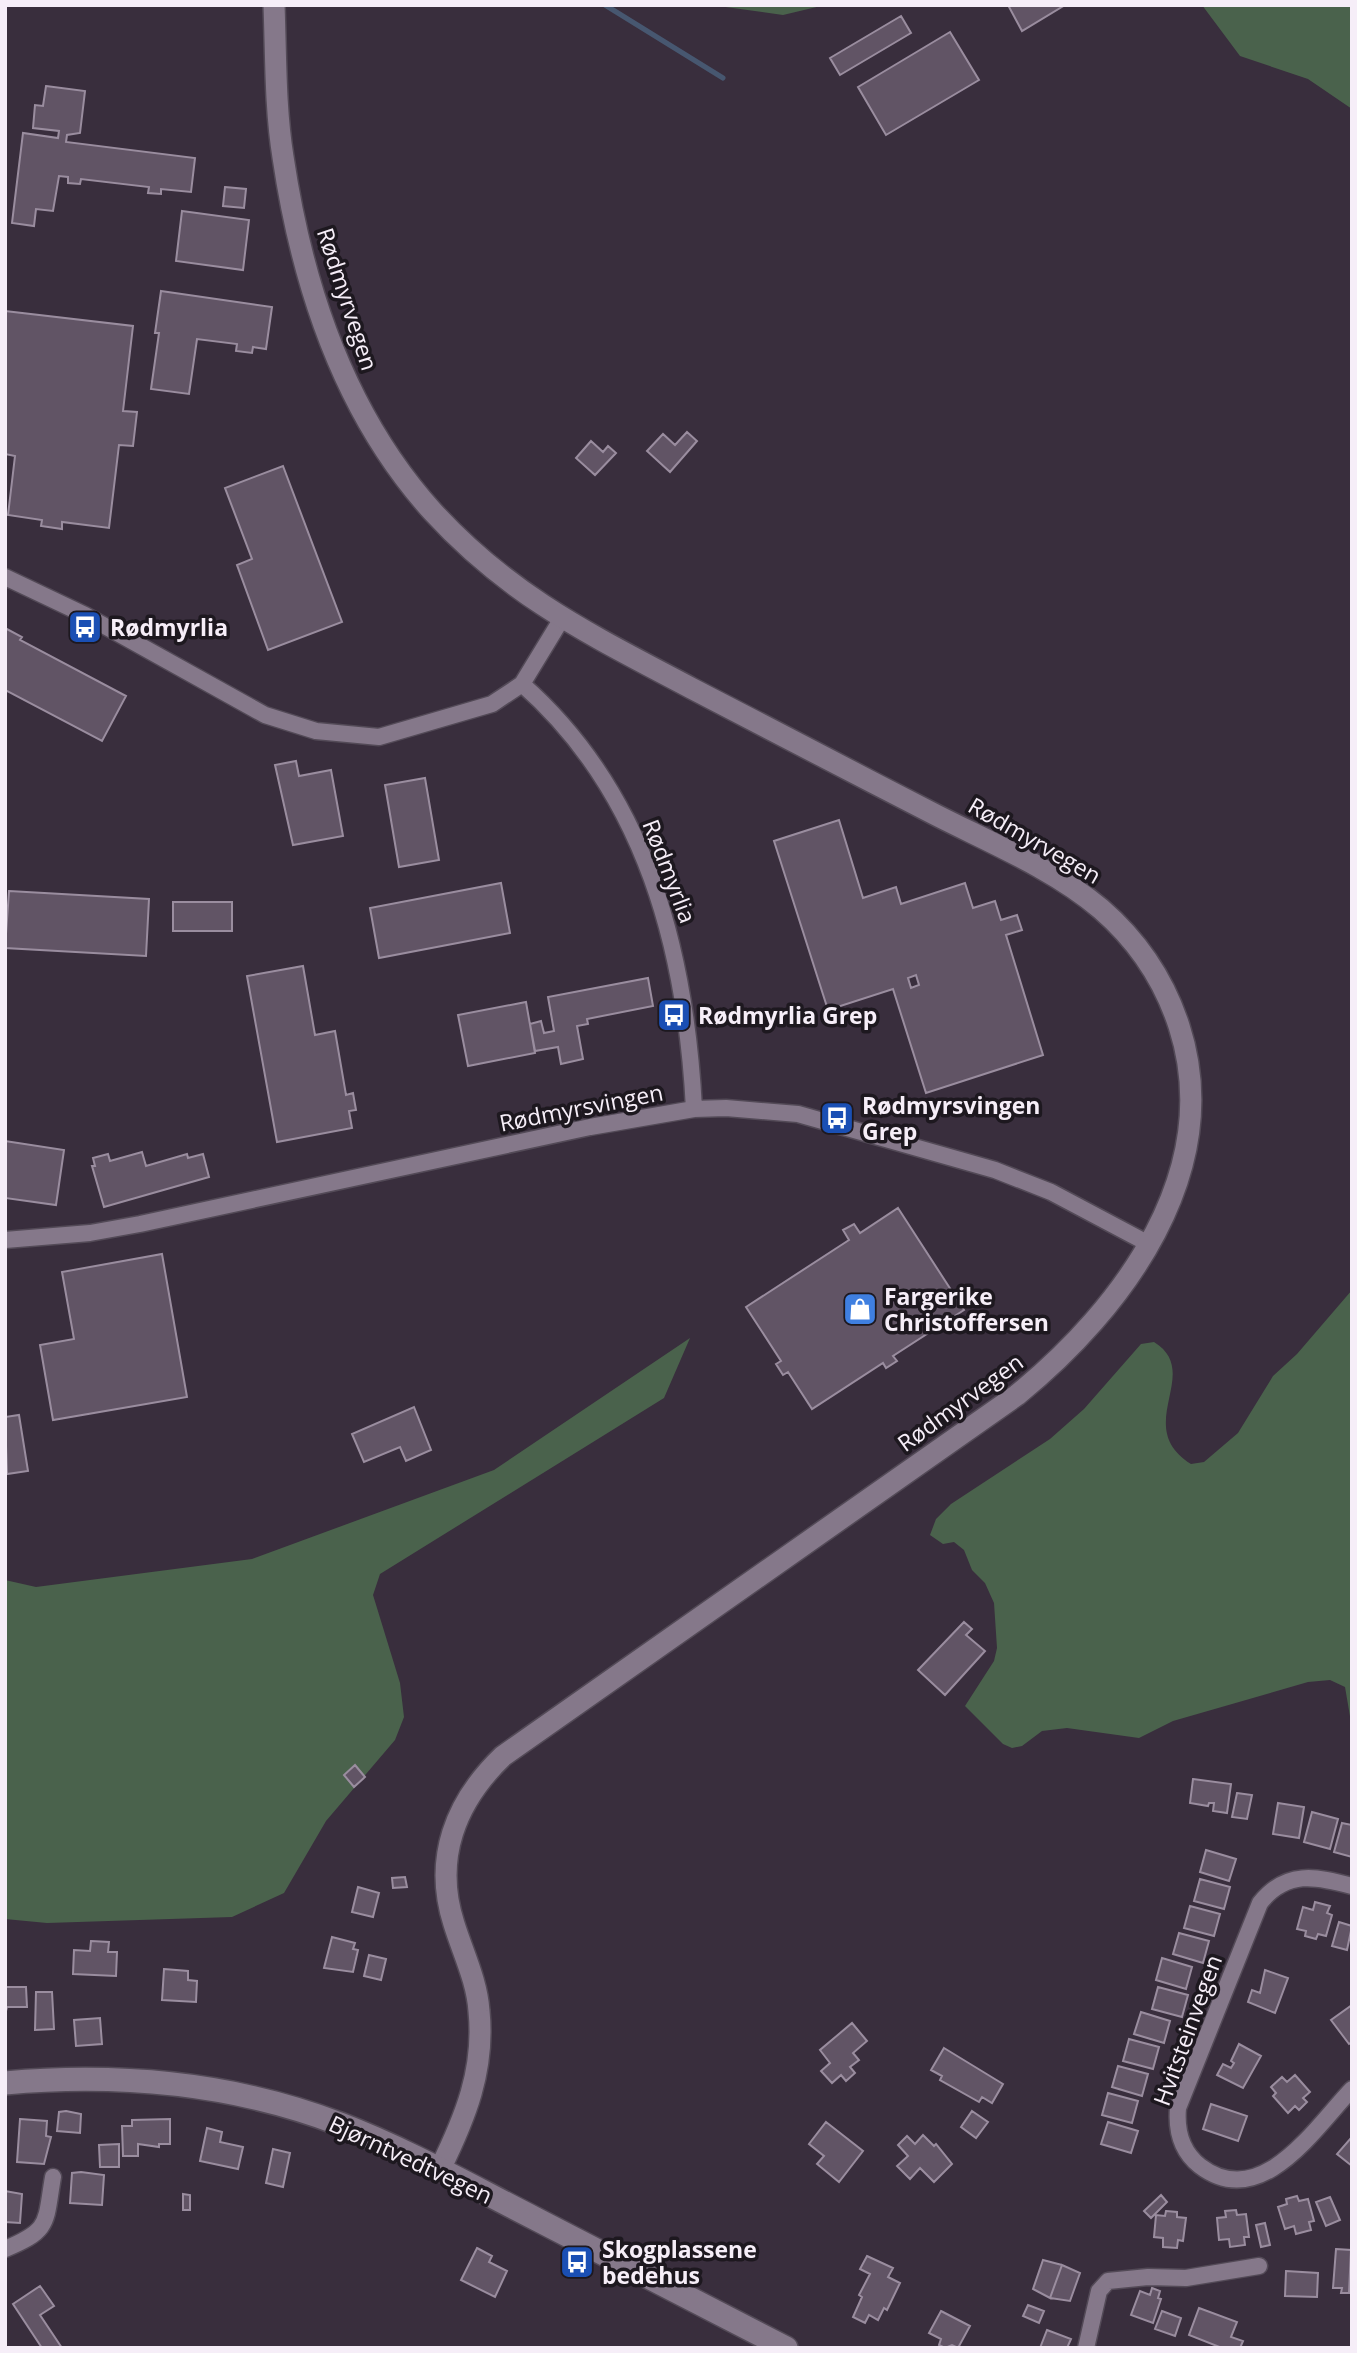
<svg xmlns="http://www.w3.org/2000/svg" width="1357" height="2353" font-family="'Open Sans',sans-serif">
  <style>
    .forest { fill: #4a624c }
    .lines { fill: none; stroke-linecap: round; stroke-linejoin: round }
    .stream { stroke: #475770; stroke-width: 5 }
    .building { fill: #615465; stroke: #9a8d9f; stroke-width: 2; fill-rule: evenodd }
    .minor-casing { stroke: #534a57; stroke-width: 19 }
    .tertiary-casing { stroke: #534a57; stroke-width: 24 }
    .secondary-casing { stroke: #534a57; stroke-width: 26 }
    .minor { stroke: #85788a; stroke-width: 16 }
    .tertiary { stroke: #85788a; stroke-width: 21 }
    .secondary { stroke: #85788a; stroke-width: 23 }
    .labels { text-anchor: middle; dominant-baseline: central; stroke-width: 7; stroke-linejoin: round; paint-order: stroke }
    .street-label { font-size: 23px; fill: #f6eef8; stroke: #1d181f }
    .poi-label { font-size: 23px; font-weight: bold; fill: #f6eef8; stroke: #1d181f; text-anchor: start }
  </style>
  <rect width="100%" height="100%" fill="#392e3d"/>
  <path class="forest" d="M711 5H825L783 15Z
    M1202 5H1352V109L1308 79 1240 56Z
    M1352 1290V1728L1345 1687 1330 1680 1308 1682 1173 1721 1139 1738 1067 1728 1042 1731 1022 1746 1012 1748 1003 1744 965 1706 994 1661 997 1648 994 1603 985 1583 972 1570 964 1550 954 1542 943 1544 930 1535 936 1519 951 1504 1050 1439 1084 1409 1141 1344 1154 1342C1204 1373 1131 1426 1191 1464L1204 1462 1238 1433 1273 1376 1297 1354Z
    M690 1338 664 1398 380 1574 373 1595 400 1683 404 1717 395 1740 326 1821 284 1893 232 1917 47 1923 5 1919V1580L36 1587 252 1559 494 1470Z"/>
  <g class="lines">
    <path class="stream" d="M605 5 723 78"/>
  </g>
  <path class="building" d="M1008 5H1065L1022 31Z
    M901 16 911 33 840 75 830 58Z
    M950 32 979 80 886 135 858 87Z
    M46 86 85 91 80 133 67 135 66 142 195 158 191 192 161 189V194L148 193 149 187 81 179 80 184 68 183V177L59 176 53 211 36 209 34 226 12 223 23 133 58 138 59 131 33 128 35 105 43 106Z
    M225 187 246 189 244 208 223 206Z
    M182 211 249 220 243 270 176 261Z
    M161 291 272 307 266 349 253 347 252 353 236 351 237 344 197 339 189 394 151 389 159 333H155Z
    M5 311 133 326 123 411 137 412 133 446 119 445 109 528 62 522V529L41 526 42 520 8 515 15 456 5 454Z
    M687 432 697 441 670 472 647 451 663 434 675 445Z
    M591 441 603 452 608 446 616 453 595 475 576 458Z
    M283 466 342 622 268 650 237 565 252 559 225 488Z
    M5 628 22 637 20 640 126 696 102 741 5 690Z
    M296 761 299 776 331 770 343 836 293 845 275 765Z
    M425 778 439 860 399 867 385 785Z
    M839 820 863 898 896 887 901 904 965 883 973 908 995 901 1001 920 1017 915 1022 930 1006 935 1043 1055 926 1093 893 989 828 1010 774 841ZM916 975 919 985 911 988 908 978Z
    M501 883 510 933 379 958 370 908Z
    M9 891 149 899 146 956 5 948Z
    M173 902H232V931H173Z
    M303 966 315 1035 335 1031 346 1095 353 1093 356 1110 349 1111 352 1128 277 1142 247 976Z
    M648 978 653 1006 587 1019 588 1024 577 1026 583 1059 561 1064 558 1047 535 1051 530 1024 541 1021 544 1033 554 1031 548 997Z
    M526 1002 535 1053 468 1066 458 1015Z
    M5 1141 64 1150 56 1205 5 1198Z
    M142 1152 146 1166 187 1154 188 1158 203 1154 209 1177 104 1207 92 1166H95L93 1158 108 1154 110 1161Z
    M898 1208 964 1310 893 1356 897 1361 886 1368 883 1363 812 1409 788 1372 783 1375 776 1364 781 1361 746 1307 849 1240 843 1230 854 1224 860 1233Z
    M162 1254 187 1397 53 1420 40 1345 74 1339 62 1272Z
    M414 1407 431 1450 406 1461 400 1447 364 1462 352 1434Z
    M19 1415 28 1471 7 1474 5 1417Z
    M964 1622 972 1629 966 1635 985 1651 945 1695 918 1670Z
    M355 1765 365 1777 354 1787 344 1775Z
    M1193 1779 1231 1784 1227 1813 1213 1811 1214 1803H1209L1208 1806 1190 1803Z
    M1237 1793 1252 1795 1247 1819 1232 1817Z
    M1278 1803 1304 1807 1299 1838 1273 1834Z
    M1312 1812 1338 1819 1330 1849 1304 1842Z
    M1342 1823 1352 1825V1857L1334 1852Z
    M1206 1850 1236 1859 1229 1881 1200 1872Z
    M405 1877 407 1887 393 1888 392 1878Z
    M1200 1879 1230 1887 1224 1909 1194 1901Z
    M358 1887 379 1893 373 1917 352 1912Z
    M1315 1902 1330 1906 1327 1913 1332 1915 1326 1936 1318 1934 1316 1939 1305 1936 1306 1931 1297 1929 1303 1907 1313 1910Z
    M1190 1906 1220 1914 1214 1936 1184 1928Z
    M1339 1922 1352 1926 1347 1950 1332 1946Z
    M1179 1933 1209 1941 1203 1963 1173 1954Z
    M332 1937 355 1943 353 1949 358 1950 353 1972 324 1968Z
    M91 1941 109 1942 108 1952H117L116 1976 73 1974 74 1950 90 1951Z
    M369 1955 386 1959 381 1980 364 1976Z
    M1162 1958 1192 1967 1186 1989 1156 1980Z
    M164 1969 188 1971V1980L197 1981 196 2002 162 2000Z
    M1265 1970 1288 1978 1275 2013 1248 2002 1252 1990 1260 1993Z
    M5 1987H26L27 2007H7L5 2015Z
    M1158 1987 1188 1995 1182 2017 1152 2009Z
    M36 1992H52L54 2029 35 2030Z
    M1352 2005V2042L1349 2044 1331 2020Z
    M1141 2012 1170 2021 1164 2043 1134 2034Z
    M100 2018 102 2044 76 2046 74 2020Z
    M852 2023 867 2041 853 2053 859 2060 850 2067 855 2073 846 2081 841 2075 832 2083 821 2071 830 2063 820 2050Z
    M1129 2039 1159 2047 1153 2069 1123 2061Z
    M1239 2044 1261 2056 1243 2088 1217 2075 1223 2064 1231 2068 1234 2063 1231 2061Z
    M944 2048 1003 2084 992 2103 982 2097 979 2102 940 2080 942 2076 931 2070Z
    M1118 2066 1148 2074 1142 2096 1112 2087Z
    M1295 2075 1310 2092 1303 2098 1307 2102 1299 2110 1295 2106 1288 2113 1273 2096 1276 2093 1271 2087 1282 2077 1287 2082Z
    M1108 2093 1138 2101 1132 2123 1102 2115Z
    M1211 2104 1247 2116 1238 2141 1203 2129Z
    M66 2111 81 2114 80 2133 57 2131 59 2112Z
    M972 2111 988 2122 976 2138 961 2127Z
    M20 2119 47 2121 46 2136 51 2137 44 2164 17 2162Z
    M170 2119V2144H159V2147L138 2144V2156H123L122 2126H132V2120Z
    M826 2122 863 2151 839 2182 817 2164 824 2156 809 2144Z
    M1108 2122 1138 2131 1131 2153 1101 2144Z
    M207 2128 222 2132 220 2142 243 2147 238 2169 200 2161Z
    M923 2135 934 2146 936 2144 952 2164 934 2182 920 2168 910 2179 897 2166 908 2156 898 2145 907 2136 915 2144Z
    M1351 2138 1352 2139V2166L1337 2154Z
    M119 2144V2167H100L99 2145Z
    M273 2149 290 2153 283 2187 266 2183Z
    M81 2172 104 2175 102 2205 70 2203 72 2173Z
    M5 2191 22 2194 20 2223 5 2222Z
    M183 2194 190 2195V2210H183Z
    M1161 2195 1167 2202 1151 2218 1144 2211Z
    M1297 2196 1299 2201 1308 2199 1314 2221 1309 2222 1311 2230 1296 2234 1294 2226 1285 2229 1278 2207 1287 2204 1286 2199Z
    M1330 2197 1340 2220 1326 2226 1316 2202Z
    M1236 2210 1237 2215 1246 2214 1249 2237H1244L1245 2245 1230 2247 1229 2239 1219 2240 1217 2218 1226 2217 1225 2211Z
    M1166 2211 1177 2212V2217L1186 2218 1183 2241 1178 2240 1177 2248 1163 2247V2238L1154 2237 1156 2215 1165 2216Z
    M1265 2223 1270 2245 1261 2247 1256 2225Z
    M477 2248 492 2256 489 2262 507 2271 495 2297 461 2280Z
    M1336 2249 1351 2250 1349 2293H1341L1342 2288H1333Z
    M867 2256 893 2268 888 2277 900 2283 887 2310 884 2308 878 2320 869 2315 865 2323 853 2317 862 2297 859 2295 870 2274 860 2269Z
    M1043 2260 1062 2265 1050 2298 1033 2289Z
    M1062 2265 1080 2273 1070 2301 1050 2298Z
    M1286 2271 1318 2273 1317 2297 1285 2296Z
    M40 2286 54 2306 40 2315 62 2348H42L13 2304Z
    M1152 2288 1160 2291 1158 2298 1161 2299 1153 2323 1131 2315 1140 2291 1150 2295Z
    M1028 2305 1044 2311 1039 2323 1023 2316Z
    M1199 2308 1237 2322 1231 2337 1243 2341 1240 2348H1222L1189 2335Z
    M941 2311 970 2326 958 2348 952 2345 945 2348 939 2345 941 2339 929 2333Z
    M1162 2311 1181 2318 1175 2336 1155 2329Z
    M1047 2330 1071 2339 1067 2348H1040Z"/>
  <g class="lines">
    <g class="minor-casing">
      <path id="minor" d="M5 577 85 615 265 715 316 731 379 737 492 704 522 684C646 793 686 951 694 1109
        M522 684 561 620
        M5 1240 90 1233 140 1224 590 1127 694 1109 726 1108 798 1114 995 1170 1051 1192 1149 1244
        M1352 1886C1316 1876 1286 1870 1260 1903L1178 2108C1176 2131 1181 2151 1200 2166 1262 2213 1316 2126 1352 2089
        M5 2249C51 2230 45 2223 53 2177
        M1086 2348 1099 2291 1108 2281 1148 2277 1186 2278 1259 2266"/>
    </g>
    <g class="tertiary-casing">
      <path id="tertiary" d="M274 5C276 56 275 107 283 157 302 285 345 415 433 512 511 597 591 635 691 688 772 730 854 773 936 815 991 843 1054 869 1101 909 1138 941 1164 980 1179 1026 1226 1171 1123 1309 1017 1395L503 1756C455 1802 433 1859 454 1924 463 1953 477 1981 479 2011 485 2070 465 2118 440 2169"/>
    </g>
    <g class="secondary-casing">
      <path id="secondary" d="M5 2083C118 2073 233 2083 340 2124 408 2150 471 2186 536 2219 619 2262 703 2305 786 2348"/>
    </g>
    <use href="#minor" class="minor"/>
    <use href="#tertiary" class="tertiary"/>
    <use href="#secondary" class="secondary"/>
  </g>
  <defs>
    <g id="bus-square" transform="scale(1.75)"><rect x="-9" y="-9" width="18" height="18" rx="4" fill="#1a4fb4" stroke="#1d181f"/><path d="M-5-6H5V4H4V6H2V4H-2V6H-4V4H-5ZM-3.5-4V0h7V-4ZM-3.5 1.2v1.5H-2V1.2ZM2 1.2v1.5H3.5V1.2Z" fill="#fff"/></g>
    <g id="shop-square" transform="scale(1.75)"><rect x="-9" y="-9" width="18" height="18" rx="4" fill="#3f7fe0" stroke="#1d181f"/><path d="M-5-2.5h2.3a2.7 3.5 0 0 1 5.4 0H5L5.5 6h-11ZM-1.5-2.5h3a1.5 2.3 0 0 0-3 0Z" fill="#fff"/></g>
  </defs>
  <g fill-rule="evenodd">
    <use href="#bus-square" x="85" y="627"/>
    <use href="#bus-square" x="674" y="1015"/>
    <use href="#bus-square" x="837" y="1118"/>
    <use href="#shop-square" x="860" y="1309"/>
    <use href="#bus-square" x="577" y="2262"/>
  </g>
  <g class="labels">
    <g class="street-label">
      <text transform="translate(348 299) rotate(72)">Rødmyrvegen</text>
      <text transform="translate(1035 840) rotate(30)">Rødmyrvegen</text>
      <text transform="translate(670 871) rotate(69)">Rødmyrlia</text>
      <text transform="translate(581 1107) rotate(-11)">Rødmyrsvingen</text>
      <text transform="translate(960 1402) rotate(-36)">Rødmyrvegen</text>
      <text transform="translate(1187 2030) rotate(-70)">Hvitsteinvegen</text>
      <text transform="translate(411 2159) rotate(25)">Bjørntvedtvegen</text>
    </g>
    <g class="poi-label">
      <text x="110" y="627">Rødmyrlia</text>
      <text x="698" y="1015">Rødmyrlia Grep</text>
      <text x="862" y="1105">Rødmyrsvingen<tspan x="862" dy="26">Grep</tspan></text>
      <text x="884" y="1296">Fargerike<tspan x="884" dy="26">Christoffersen</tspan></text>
      <text x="602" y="2249">Skogplassene<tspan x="602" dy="26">bedehus</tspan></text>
    </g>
  </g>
  <rect width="1357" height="2353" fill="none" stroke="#f6eef8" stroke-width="14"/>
</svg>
